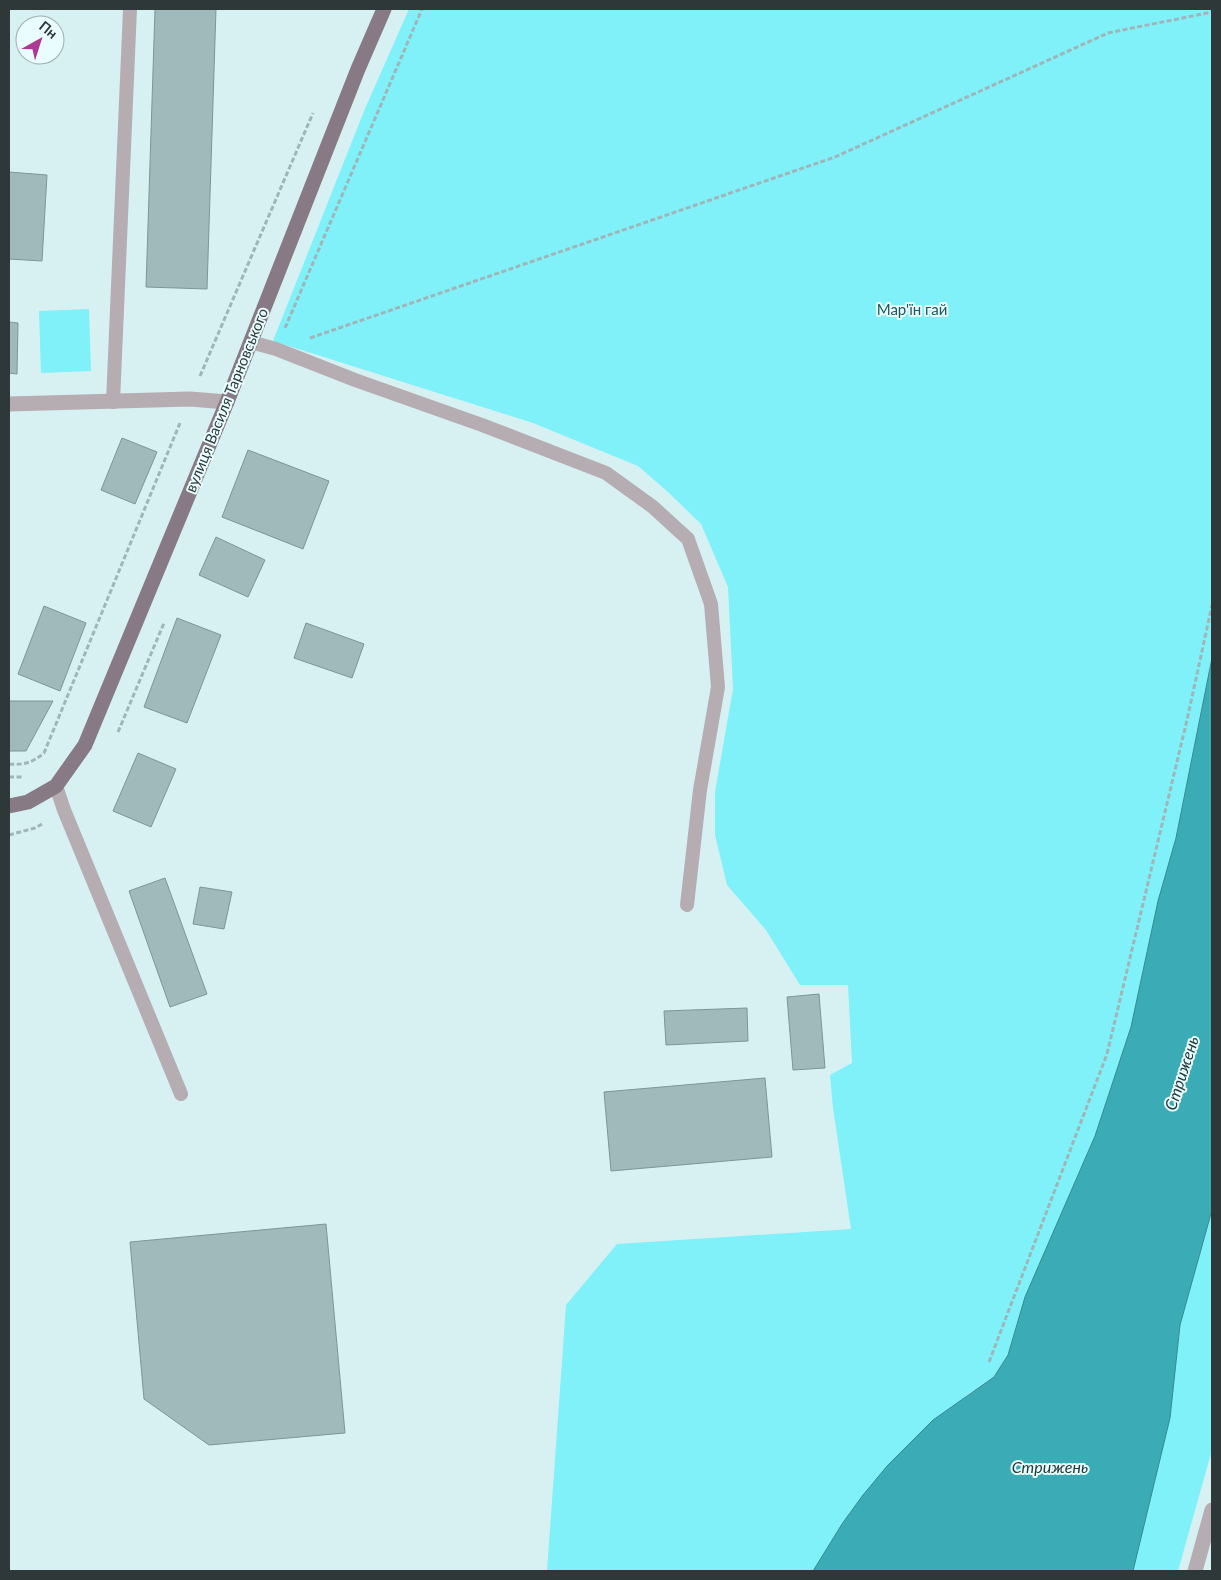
<svg xmlns="http://www.w3.org/2000/svg" width="1221" height="1580" font-family="Lato,sans-serif">
  <style>
    .green { fill: #80f0f9 }
    .water { fill: #3bacb5; stroke: #378990 }
    .building { fill: #a0b9bb; stroke: #7d9597 }
    .lines { fill: none; stroke-linecap: round; stroke-linejoin: round }
    .path { stroke: #a0b5b7; stroke-width: 3; stroke-dasharray: 5 2.5; stroke-linecap: butt }
    .service { stroke: #b6adb3; stroke-width: 14 }
    .minor { stroke: #b6adb3; stroke-width: 15 }
    .primary { stroke: #887a84; stroke-width: 15 }
    .labels { text-anchor: middle; dominant-baseline: central; stroke-width: 4; stroke-linejoin: round; paint-order: stroke }
    .park-label { font-size: 15px; fill: #1b595e; stroke: #e9fdff }
    .street-label { font-size: 15px; fill: #2e3839; stroke: #e9fdff }
    .water-label { font-size: 16px; font-style: italic; fill: #21393b; stroke: #e9fdff }
  </style>
  <rect width="100%" height="100%" fill="#d7f1f3"/>
  <path class="green" d="M409 9H1212V658L1176 838 1158 901 1131 1027 1095 1136 1025 1297 1008 1355 994 1377 967 1395 842 1524 813 1571H547L566 1305 617 1244 851 1229 833 1108 830 1075 852 1063 848 985H800L766 930 727 885 715 835V792L733 689 728 587 701 524 668 492 638 466 533 423 273 341 364 111Z
    M89 309 91 371 41 373 39 311Z
    M1212 1210V1450L1178 1571H1133L1170 1418 1180 1325Z"/>
  <path class="water" d="M1212 658V1210L1180 1325 1170 1418 1133 1571H813L842 1524 863 1495 888 1465 933 1420 994 1377 1008 1355 1025 1297 1095 1136 1131 1027 1158 901 1176 838Z"/>
  <path class="building" d="M155 9H216L207 289 146 287Z
    M9 172 47 175 42 261 9 259Z
    M9 322 18 323 17 374 9 373Z
    M122 438 157 452 135 504 101 490Z
    M248 450 329 481 303 549 222 517Z
    M216 537 265 560 248 597 199 575Z
    M44 606 86 623 60 691 18 674Z
    M177 618 221 635 187 723 144 707Z
    M306 623 364 644 352 678 294 658Z
    M9 701H53L26 751H9Z
    M138 753 176 769 151 827 113 811Z
    M165 878 207 994 170 1007 129 891Z
    M200 887 232 892 224 929 193 924Z
    M819 994 825 1068 793 1070 787 997Z
    M747 1008 748 1041 666 1045 664 1011Z
    M765 1078 772 1157 611 1171 604 1092Z
    M326 1224 345 1433 209 1445 144 1399 130 1242Z"/>
  <g class="lines">
    <path class="path" d="M285 328 422 9
      M310 338 835 157 1108 33 1212 12
      M200 376 313 113
      M118 732 164 623
      M9 764C24 765 32 763 44 753L180 423
      M9 777H22
      M9 835 35 828 42 824
      M989 1362 1107 1054 1187 720 1212 605"/>
    <path class="service" d="M250 342 276 349 355 380 482 425 606 473 653 507 688 539 711 604 718 687 700 790 687 905
      M113 402 130 9
      M56 786 64 810 181 1094"/>
    <path class="minor" d="M9 404 190 399 227 402
      M1195 1571 1212 1510"/>
    <path class="primary" d="M9 806 28 802 56 786 85 745 227 402 358 69 384 9"/>
  </g>
  <g class="labels">
    <g class="park-label">
      <text x="912" y="309">Мар'їн гай</text>
    </g>
    <g class="street-label">
      <text transform="translate(226 400) rotate(-68)">вулиця Василя Тарновського</text>
    </g>
    <g class="water-label">
      <text transform="translate(1181 1073) rotate(-72)">Стрижень</text>
      <text x="1050" y="1466">Стрижень</text>
    </g>
  </g>
  <rect width="1221" height="1580" fill="none" stroke="#2e3839" stroke-width="20"/>
  <g transform="translate(40 40) rotate(39)"><circle r="24" fill="#e9fdff" stroke="#9eaeb0"/>
  <path d="M0-4L9 19L0 12L-9 19Z" fill="#ac3993"/>
  <text y="-8" font-size="14" font-weight="bold" text-anchor="middle" fill="#2e3839">Пн</text>
  </g>
</svg>
